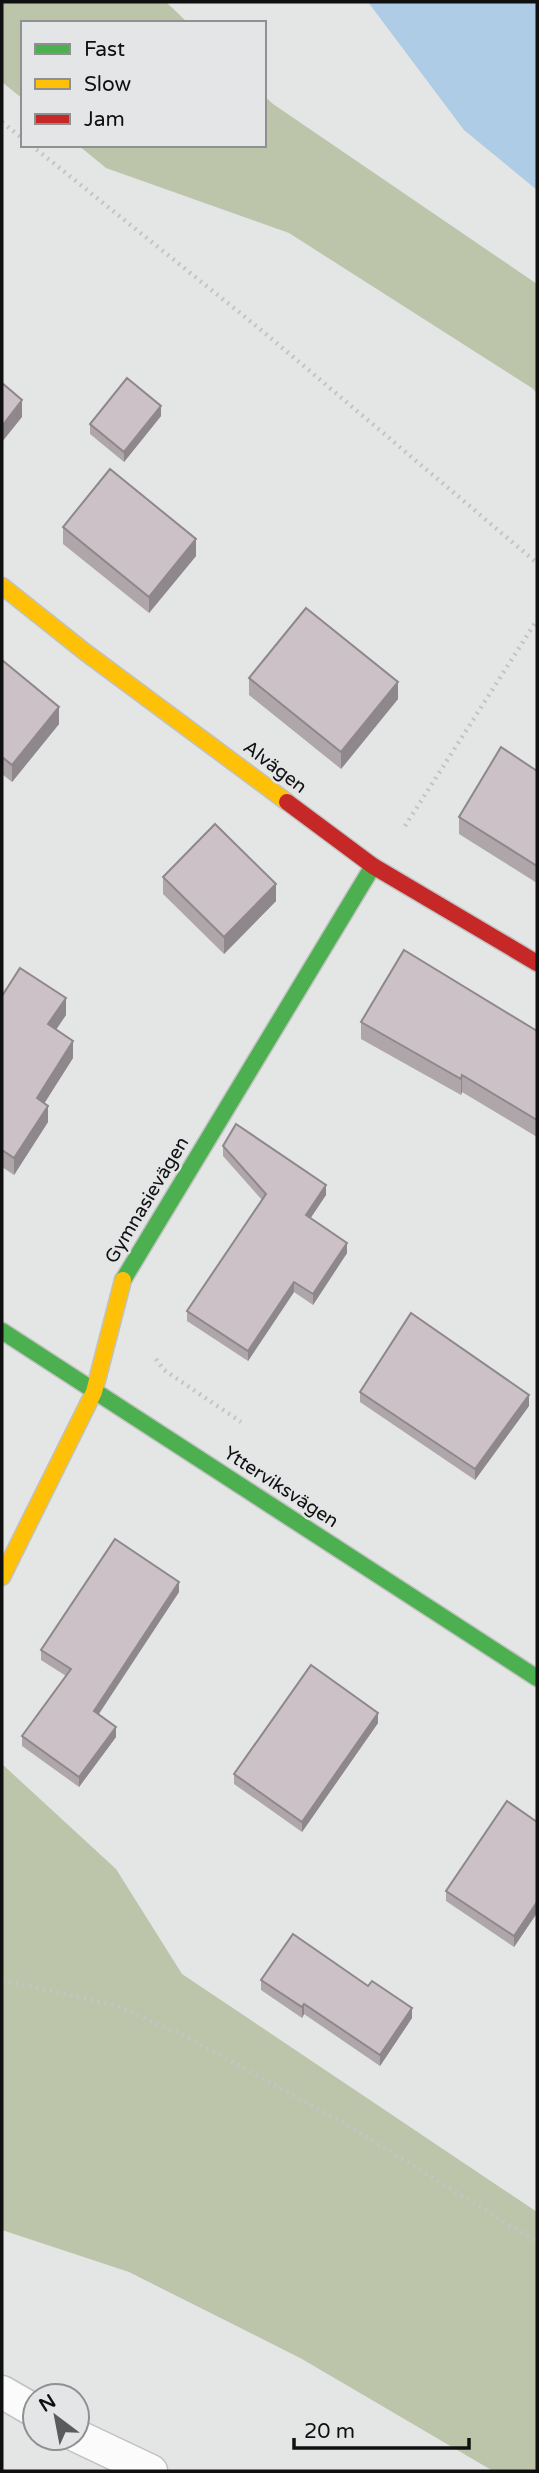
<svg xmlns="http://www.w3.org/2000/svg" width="539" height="2473" font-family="'Varela Round',sans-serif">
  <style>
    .forest { fill: #bcc4aa }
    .water { fill: #afcce6 }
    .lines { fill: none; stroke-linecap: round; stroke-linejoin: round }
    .lane-casing { stroke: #c1c2c2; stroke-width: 35 }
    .fast-casing { stroke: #c1c2c2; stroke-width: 19 }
    .slow-casing { stroke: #c1c2c2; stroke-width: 19 }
    .jam-casing { stroke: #c1c2c2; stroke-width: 19 }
    .path { stroke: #c4c4c5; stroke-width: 4.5; stroke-dasharray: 2 5; stroke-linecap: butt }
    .lane { stroke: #fbfbfb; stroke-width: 32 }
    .fast { stroke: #4caf50; stroke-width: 16 }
    .slow { stroke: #ffc107; stroke-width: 16 }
    .jam { stroke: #c62828; stroke-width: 16 }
    .wall { fill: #afa6aa }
    .shaded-wall { fill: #8e878b }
    .building { fill: #cbc1c6; stroke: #8e878b; stroke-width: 2 }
    .labels { text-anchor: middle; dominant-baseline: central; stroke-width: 5; stroke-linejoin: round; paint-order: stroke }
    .street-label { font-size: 19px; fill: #101011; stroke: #e3e5e6 }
  </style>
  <rect width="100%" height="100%" fill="#e4e5e5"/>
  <path class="forest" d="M2 2H166L188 23H23V99L2 82Z
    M264 96 273 104 537 284V393L532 388 289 233 106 168 78 145H264Z
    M2 1764 116 1869 182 1974 537 2212V2471H493L302 2359 129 2272 2 2230Z"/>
  <path class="water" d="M368 2H537V190L464 130Z"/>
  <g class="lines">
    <g class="lane-casing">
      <path id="lane" d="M2 2392 35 2411
        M77 2436 151 2471"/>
    </g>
    <g class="fast-casing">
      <path id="fast" d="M123 1280 373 866
        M2 1331 537 1678"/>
    </g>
    <g class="slow-casing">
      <path id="slow" d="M2 586 85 652 287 802
        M2 1577 94 1392 123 1280"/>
    </g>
    <g class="jam-casing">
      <path id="jam" d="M287 802 373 866 537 963"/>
    </g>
    <path class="path" d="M2 122 23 139
      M31 145 260 329 537 563
      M405 826 537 620
      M156 1359 164 1370 241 1422
      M2 1980 114 2005 189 2038 347 2125 537 2242"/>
    <use href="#lane" class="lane"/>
    <use href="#fast" class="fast"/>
    <use href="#slow" class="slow"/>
    <use href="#jam" class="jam"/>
  </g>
  <path class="wall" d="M161 416 124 462 90 434V424Z
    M63 527 196 556 149 613 63 544Z
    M2 660 59 724 12 782 2 774Z
    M249 678 398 699 341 769 249 695Z
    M537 771V883L459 834V817Z
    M163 877 276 901 224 954 163 894Z
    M2 996 66 1015 56 1030 73 1058 44 1103 48 1122 14 1175 2 1167Z
    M361 1022 537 1031V1137L462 1092 461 1095 361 1039Z
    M223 1146 326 1195 310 1218 347 1253 313 1305 294 1292 248 1361 187 1321V1311L262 1200 223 1156Z
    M360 1392 529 1406 475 1480 360 1402Z
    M179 1592 99 1714 116 1737 79 1787 22 1746V1736L66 1676 41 1660V1650Z
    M378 1723 302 1832 234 1784V1774Z
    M537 1822V1913L514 1947 446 1901V1891Z
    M261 1980 368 1986 412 2018 380 2066 304 2014 302 2018 261 1990Z"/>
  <path class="shaded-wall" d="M22 400V417L2 442V426Z
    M161 406V416L124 462V452Z
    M196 539V556L149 613V597Z
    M398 682V699L341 769V752Z
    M59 707V724L12 782V765Z
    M276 884V901L224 954V937Z
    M66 998V1015L48 1041V1024Z
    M73 1041V1058L37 1115V1098Z
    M462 1075V1092L461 1095V1079Z
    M48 1106V1122L14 1175V1158Z
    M326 1185V1195L306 1225V1215Z
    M347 1243V1253L313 1305V1294Z
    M294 1282V1292L248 1361V1351Z
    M529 1395V1406L475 1480V1469Z
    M179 1582V1592L94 1721V1711Z
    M378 1713V1723L302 1832V1822Z
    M116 1727V1737L79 1787V1777Z
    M537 1902V1913L514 1947V1936Z
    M304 2004V2014L302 2018V2007Z
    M412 2008V2018L380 2066V2055Z"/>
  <path class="building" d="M127 378 161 406 124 452 90 424Z
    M2 383 22 400 2 426Z
    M110 469 196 539 149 597 63 527Z
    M306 608 398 682 341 752 249 678Z
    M2 660 59 707 12 765 2 757Z
    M501 747 537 771V866L459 817Z
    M215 824 276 884 224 937 163 877Z
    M404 950 537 1031V1120L462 1075 461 1079 361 1022Z
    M20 968 66 998 48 1024 73 1041 37 1098 48 1106 14 1158 2 1150V996Z
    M236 1124 326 1185 306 1215 347 1243 313 1294 294 1282 248 1351 187 1311 266 1194 223 1146Z
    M411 1313 529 1395 475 1469 360 1392Z
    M115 1539 179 1582 94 1711 116 1727 79 1777 22 1736 71 1669 41 1650Z
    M311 1665 378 1713 302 1822 234 1774Z
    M507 1801 537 1822V1902L514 1936 446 1891Z
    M293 1934 368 1986 372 1981 412 2008 380 2055 304 2004 302 2007 261 1980Z"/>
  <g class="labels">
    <g class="street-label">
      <text transform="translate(275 767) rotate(37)">Alvägen</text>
      <text transform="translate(147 1200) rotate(-59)">Gymnasievägen</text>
      <text transform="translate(281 1487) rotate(33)">Ytterviksvägen</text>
    </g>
  </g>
  <rect width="539" height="2473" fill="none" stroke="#101011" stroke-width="7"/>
  <rect x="21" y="21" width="245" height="126" fill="#e3e5e6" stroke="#8f9091" stroke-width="2"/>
  <rect x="35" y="44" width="35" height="10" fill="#4caf50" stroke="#8f9091" stroke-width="2"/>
  <text x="84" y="56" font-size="21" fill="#101011">Fast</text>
  <rect x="35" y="79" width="35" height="10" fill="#ffc107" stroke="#8f9091" stroke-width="2"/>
  <text x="84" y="91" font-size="21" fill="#101011">Slow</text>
  <rect x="35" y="114" width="35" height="10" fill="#c62828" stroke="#8f9091" stroke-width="2"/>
  <text x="84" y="126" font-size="21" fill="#101011">Jam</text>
  <g transform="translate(56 2417) rotate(328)"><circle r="33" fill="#e3e5e6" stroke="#8f9091" stroke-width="2"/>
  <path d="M0-5L12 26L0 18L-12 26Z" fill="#5a5b5b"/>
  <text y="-10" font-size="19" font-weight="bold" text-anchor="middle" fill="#101011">N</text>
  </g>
  <path d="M294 2438v10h175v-10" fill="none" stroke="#101011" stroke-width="3.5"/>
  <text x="304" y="2438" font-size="21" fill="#101011" stroke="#e3e5e6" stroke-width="5" paint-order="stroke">20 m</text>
</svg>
